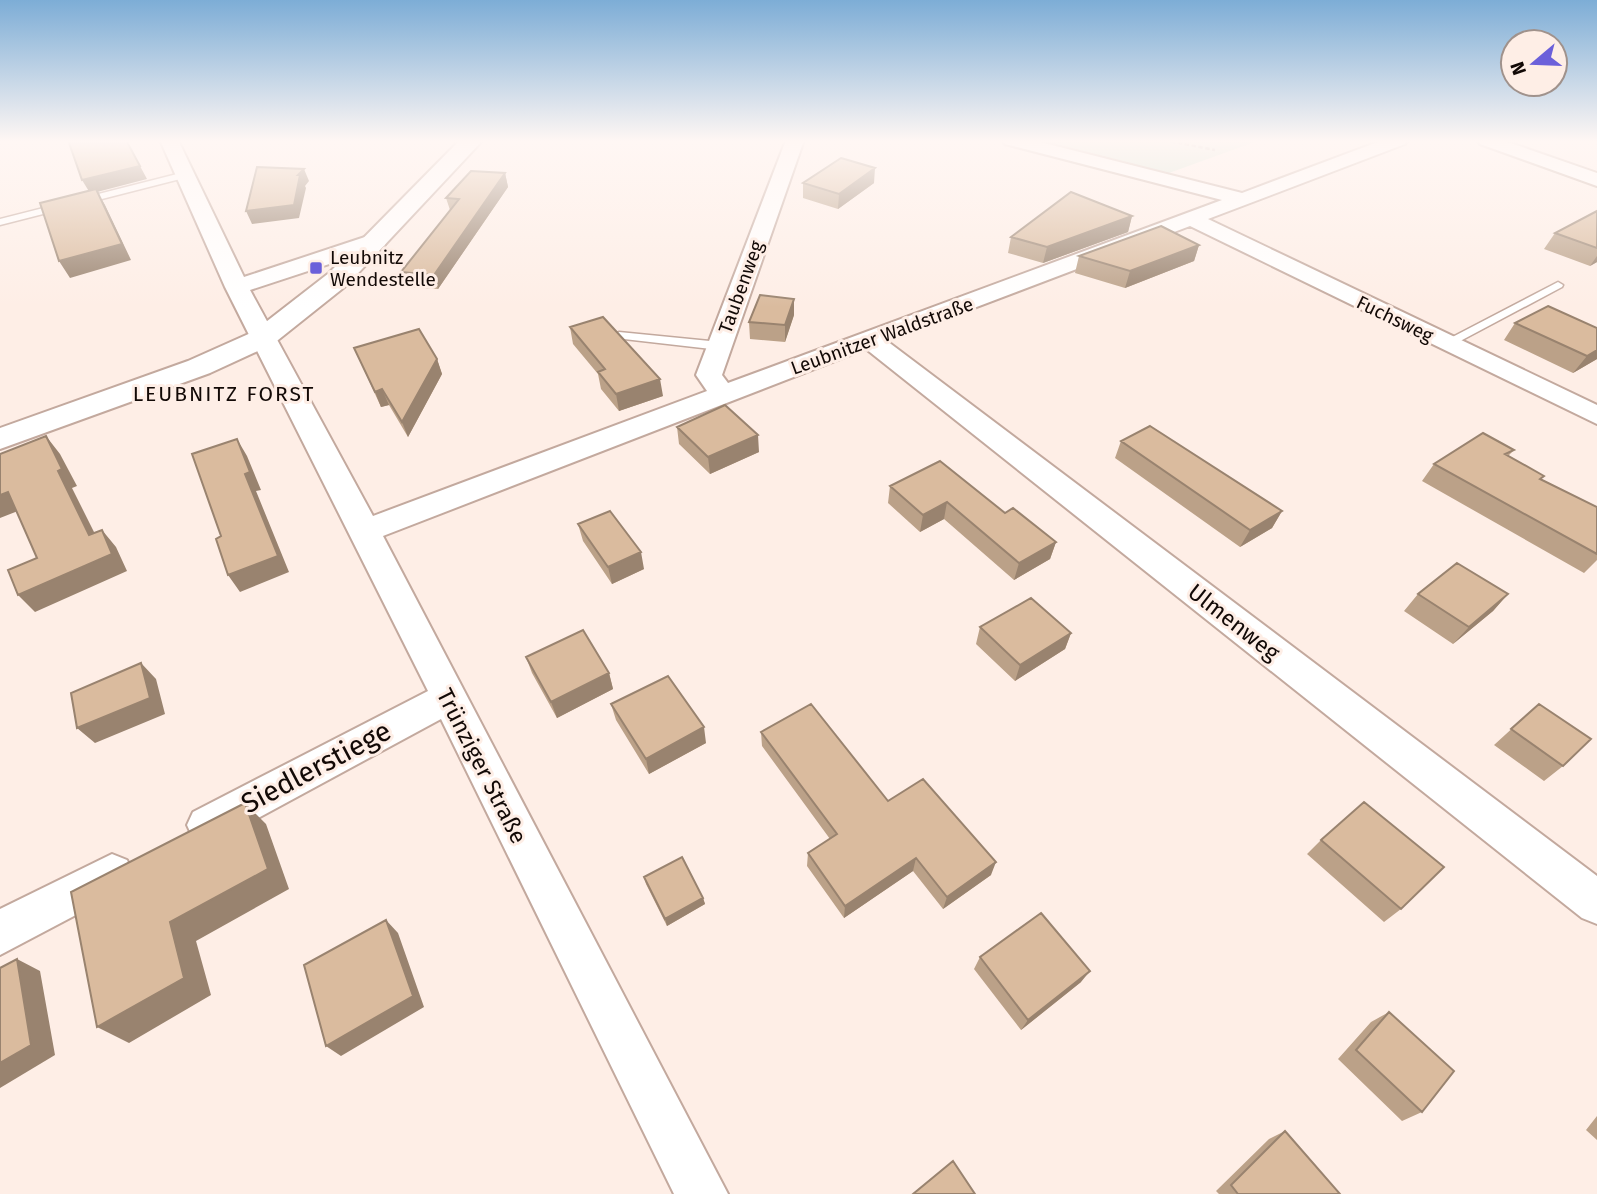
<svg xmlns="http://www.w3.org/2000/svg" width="1597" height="1194" font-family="'Fira Sans',sans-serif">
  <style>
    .green { fill: #cfe3d1 }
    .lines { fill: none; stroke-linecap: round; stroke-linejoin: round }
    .service-casing { stroke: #c3a99e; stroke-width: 3 }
    .minor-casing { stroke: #c3a99e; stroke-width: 4 }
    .tertiary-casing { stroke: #c3a99e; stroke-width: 4 }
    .path { stroke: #968984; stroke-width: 2.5; stroke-dasharray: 4.5 2.5; stroke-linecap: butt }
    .service { fill: #fff; fill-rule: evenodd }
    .minor { fill: #fff; fill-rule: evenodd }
    .tertiary { fill: #fff; fill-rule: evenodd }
    .wall { fill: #bba188 }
    .shaded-wall { fill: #99836f }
    .building { fill: #dabb9e; stroke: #99836f; stroke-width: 2 }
    .poi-dot { fill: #6b60da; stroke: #feeee6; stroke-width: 2.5 }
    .labels { text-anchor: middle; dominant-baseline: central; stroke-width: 6; stroke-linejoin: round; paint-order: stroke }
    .far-poi-label { font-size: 19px; fill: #120906; stroke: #feeee6; text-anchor: start }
    .far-street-label { font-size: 19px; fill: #120906; stroke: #feeee6 }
    .far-quarter-label { font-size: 21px; letter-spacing: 2px; fill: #120906; stroke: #feeee6 }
    .street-label { font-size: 23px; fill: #120906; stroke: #feeee6 }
    .near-street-label { font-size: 28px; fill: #120906; stroke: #feeee6 }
  </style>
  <rect width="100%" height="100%" fill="#feeee6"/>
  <path class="green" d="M1033 140H1260L1169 173Z"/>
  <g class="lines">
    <g class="service-casing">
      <path id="service" d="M185 172 190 175 188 177 0 225V219Z
        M1558 282 1563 285 1562 287 1449 347 1445 348 1439 344Z
        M619 332 720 342 726 346 720 350 615 338 613 336Z"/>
    </g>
    <g class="minor-casing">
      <path id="minor" d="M160 140H178L244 277 368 236 376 235 387 241 384 246 250 290 373 516 707 391 696 375 786 140H804L722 375 728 383 1222 200 1005 144 1002 140H1032L1242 193 1383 140H1408L1405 144 1208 219 1597 405V424L1190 226 887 341 1597 876V924L1582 918 866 349 383 536 728 1194H674L441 719 221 838 207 844 193 838 187 825 193 812 428 691 225 287Z
        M1477 140H1502L1597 173V186L1480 144Z
        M112 854 127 860 133 874 127 888 0 955V909Z"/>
    </g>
    <g class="tertiary-casing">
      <path id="tertiary" d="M460 140H483L347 285 273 344 210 373 0 449V428L188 361 253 332 329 273Z"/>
    </g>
    <path class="path" d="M1164 140 1215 150"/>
    <use href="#service" class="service"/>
    <use href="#minor" class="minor"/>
    <use href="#tertiary" class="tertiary"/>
  </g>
  <path class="wall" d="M505 173 508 187 438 289 406 287 401 272 450 210 446 198Z
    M803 183H874L838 209 803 198Z
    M1597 211V262L1590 266 1544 249 1555 233Z
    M1132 216 1128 232 1043 263 1008 253 1011 237Z
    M1199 245 1194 261 1125 288 1075 273 1079 256Z
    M794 315 785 342 750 339 749 322Z
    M1515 323 1597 328V359L1573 373 1504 340Z
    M570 327 663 396 619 411 601 389 598 374 573 344Z
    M354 348 437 359 442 374 408 437 389 405 381 407Z
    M677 427 759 452 710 474 679 444Z
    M1121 441 1282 511 1272 528 1240 547 1115 458Z
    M1514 450 1508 456 1544 476 1541 479 1597 507V560L1584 573 1422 481 1434 464Z
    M890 486 1005 513 1056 542 1050 559 1014 580 944 519 920 532 888 503Z
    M578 524 644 569 612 584 583 541Z
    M1418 594H1508L1493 611 1453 644 1404 611Z
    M980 627 1071 633 1065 649 1015 681 976 644Z
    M526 657 609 673 613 689 557 718 532 673Z
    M611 704 706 743 649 774 616 720Z
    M1539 704 1563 766 1544 781 1494 745Z
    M761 732 888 801 991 875 943 909 913 871 844 918 807 866 808 853 830 839 762 746Z
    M1321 840 1401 909 1384 922 1307 854Z
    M644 877 703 898 705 904 667 926 646 884Z
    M980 957 1081 982 1021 1030 974 969Z
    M1389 1012 1422 1112 1402 1121 1338 1059 1371 1022Z
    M1597 1116V1140L1586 1130Z
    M1285 1131 1340 1194H1219L1216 1191 1269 1139Z"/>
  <path class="shaded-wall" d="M126 140 147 179 97 192 105 205 131 260 70 278 59 261 90 193 82 180Z
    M875 168 874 183 838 209 839 194Z
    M304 169 309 181 305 186 306 188 299 218 252 224 246 211 298 175Z
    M505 173 508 187 438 289 434 275Z
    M1132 216 1128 232 1043 263 1047 247Z
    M1199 245 1194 261 1125 288 1130 271Z
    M1597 256V262L1590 266Z
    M794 299V315L785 342V325Z
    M1597 350V359L1573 373 1587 356Z
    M437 359 442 374 408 437 402 422Z
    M660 379 663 396 619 411 616 394Z
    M382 389 389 405 381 407 375 392Z
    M758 435 759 452 710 474 708 457Z
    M46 436 60 454 77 486 72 488 104 552 89 535 58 471Z
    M237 439 247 456 261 490 256 491 289 572 240 592 228 575 245 474Z
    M8 492 23 509 0 518V495Z
    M947 502 944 519 920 532 923 515Z
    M1282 511 1272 528 1240 547 1250 530Z
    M102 530 116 547 127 571 35 612 18 595Z
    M1056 542 1050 559 1014 580 1019 563Z
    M641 552 644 569 612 584 608 567Z
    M1508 594 1493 611 1453 644 1469 627Z
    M1071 633 1065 649 1015 681 1020 665Z
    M141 663 156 679 165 714 95 743 77 728Z
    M609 673 613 689 557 718 551 702Z
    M704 727 706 743 649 774 646 759Z
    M245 803 266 824 289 889 196 941 211 995 129 1043 97 1027 170 922Z
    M916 858 913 871 844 918 845 906Z
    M996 862 991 875 943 909 947 897Z
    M703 898 705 904 667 926 665 919Z
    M386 920 398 933 424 1007 341 1056 326 1046Z
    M17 959 40 971 55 1055 0 1088V1063Z
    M1090 971 1081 982 1021 1030 1028 1020Z"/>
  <path class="building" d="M68 140H126L140 166 82 180Z
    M841 158 875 168 839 194 803 183Z
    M257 167 304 169 298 175H300L294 205 246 211Z
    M471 171 505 173 434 275 401 272 459 199 446 198Z
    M96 189 122 244 59 261 40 203Z
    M1071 192 1132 216 1047 247 1011 237Z
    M1597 211V248L1555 233Z
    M1161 226 1199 245 1130 271 1079 256Z
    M760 295 794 299 785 325 749 322Z
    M1548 306 1597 328V350L1587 356 1515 323Z
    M603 317 660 379 616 394 598 372 605 369 570 327Z
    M419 329 437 359 402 422 382 389 375 392 354 348Z
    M725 405 758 435 708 457 677 427Z
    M1150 426 1282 511 1250 530 1121 441Z
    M1483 433 1514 450 1505 454 1544 476 1540 479 1597 507V554L1434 464Z
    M46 436 62 469 58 471 89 535 102 530 112 554 18 595 8 570 37 558 8 492 0 495V454Z
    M237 439 250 472 245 474 278 556 228 575 216 539 221 536 192 454Z
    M940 461 1005 513 1013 508 1056 542 1019 563 947 502 923 515 890 486Z
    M610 511 641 552 608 567 578 524Z
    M1457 563 1508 594 1469 627 1418 594Z
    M1031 598 1071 633 1020 665 980 627Z
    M583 630 609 673 551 702 526 657Z
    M141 663 150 698 77 728 71 693Z
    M668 676 704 727 646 759 611 704Z
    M811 704 888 801 923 779 996 862 947 897 916 858 845 906 808 853 837 834 761 732Z
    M1539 704 1591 739 1563 766 1511 729Z
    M1364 802 1444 867 1401 909 1321 840Z
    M245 803 268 869 170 922 184 978 97 1027 71 892Z
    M682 857 703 898 665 919 644 877Z
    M1041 913 1090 971 1028 1020 980 957Z
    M386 920 413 996 326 1046 304 965Z
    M17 959 31 1045 0 1063V968Z
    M1389 1012 1454 1071 1422 1112 1356 1050Z
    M1285 1131 1340 1194H1238L1231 1185Z
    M953 1161 975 1194H913Z"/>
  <linearGradient id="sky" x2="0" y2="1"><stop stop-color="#7dadd6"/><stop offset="0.46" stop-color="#fff7f4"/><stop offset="1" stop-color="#fff7f4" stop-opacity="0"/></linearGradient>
  <rect width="1597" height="307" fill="url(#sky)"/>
  <rect class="poi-dot" x="309" y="261" width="14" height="14" rx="3.5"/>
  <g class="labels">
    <g class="far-poi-label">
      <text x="330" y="257">Leubnitz<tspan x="330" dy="22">Wendestelle</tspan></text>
    </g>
    <g class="far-street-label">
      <text transform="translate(741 287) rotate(-70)">Taubenweg</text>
      <text transform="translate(1395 319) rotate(26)">Fuchsweg</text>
      <text transform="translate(882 336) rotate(-20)">Leubnitzer Waldstraße</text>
    </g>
    <g class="far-quarter-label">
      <text x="224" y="394">LEUBNITZ FORST</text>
    </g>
    <g class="street-label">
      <text transform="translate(1234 622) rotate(38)">Ulmenweg</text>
      <text transform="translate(482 766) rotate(63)">Trünziger Straße</text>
    </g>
    <g class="near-street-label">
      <text transform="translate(316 767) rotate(-28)">Siedlerstiege</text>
    </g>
  </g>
  <g transform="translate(1534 63) rotate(251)"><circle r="33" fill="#feeee6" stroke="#a0928c" stroke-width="2"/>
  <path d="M0-5L12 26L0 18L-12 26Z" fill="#6b60da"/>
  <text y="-10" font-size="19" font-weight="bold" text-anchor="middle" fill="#120906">N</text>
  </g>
</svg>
